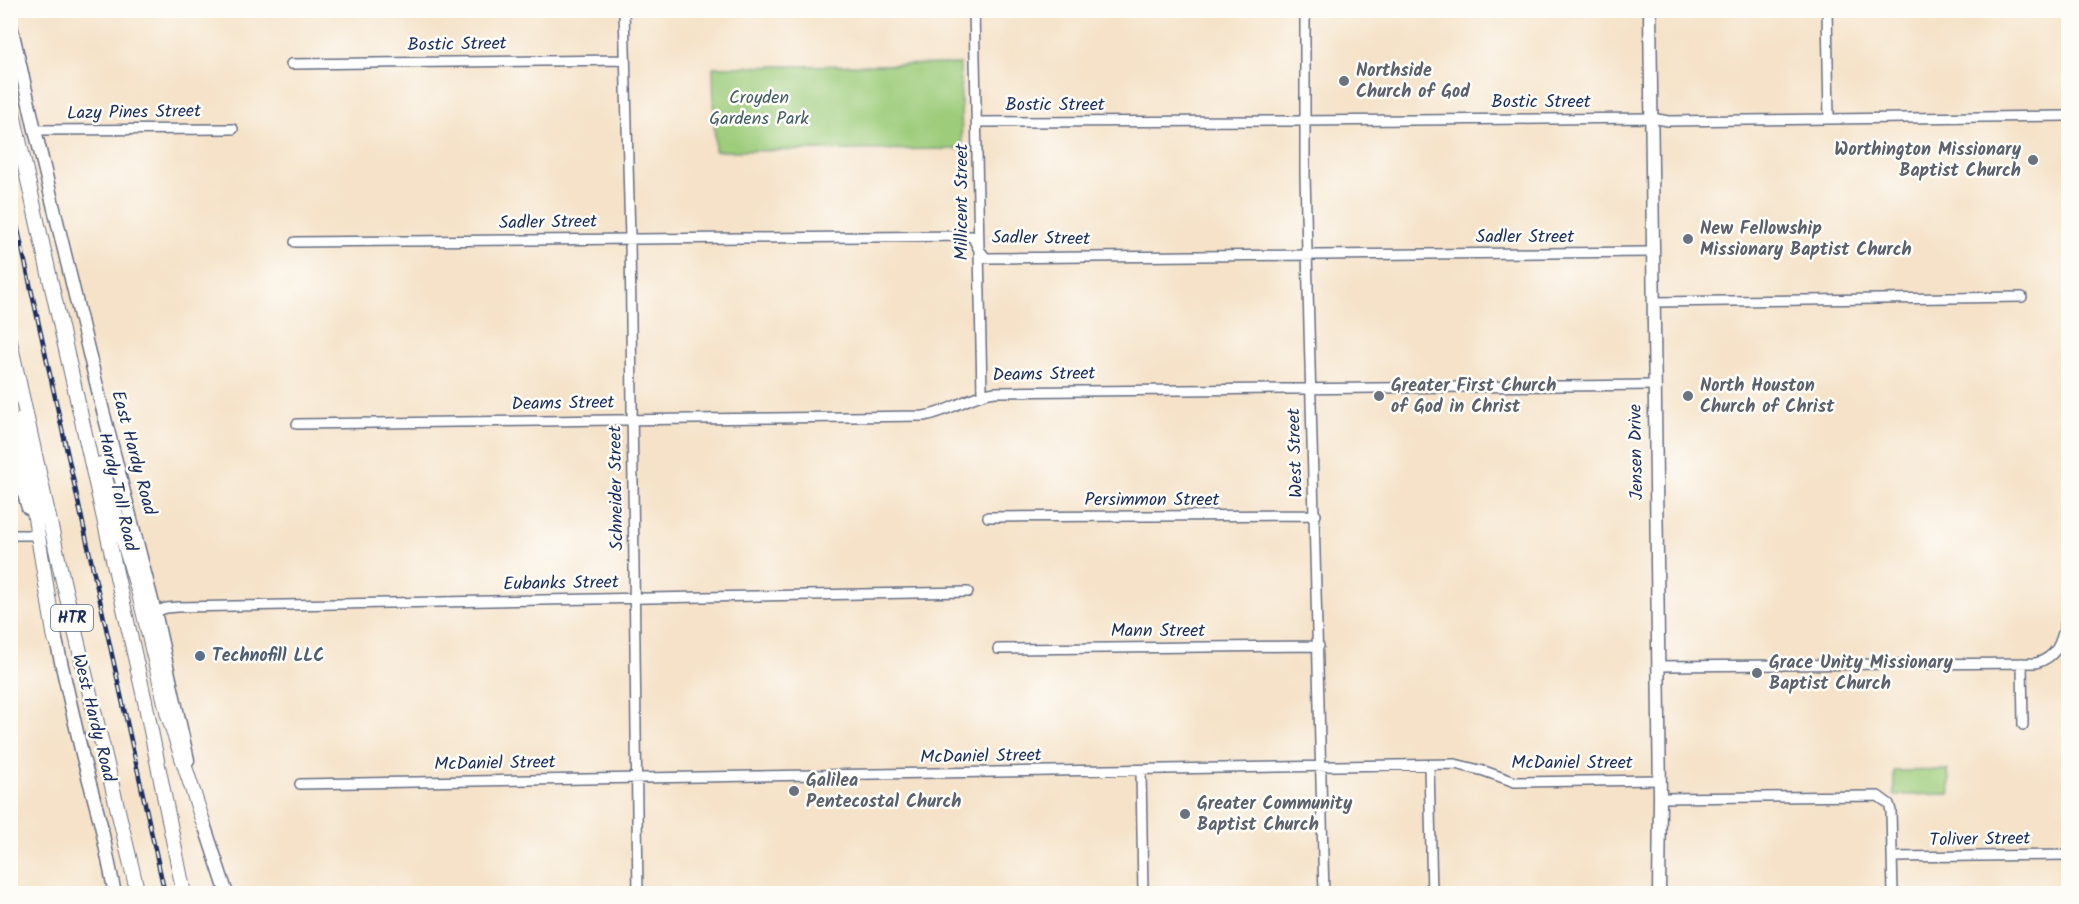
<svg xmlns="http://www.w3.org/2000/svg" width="2079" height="904" font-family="Kalam,sans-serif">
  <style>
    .green { fill: #9dcc7a; stroke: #5c7e6c; stroke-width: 1.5 }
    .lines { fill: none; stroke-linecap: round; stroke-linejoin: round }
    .minor-casing { stroke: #676e83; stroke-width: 12 }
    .major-casing { stroke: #676e83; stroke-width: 15 }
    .highway-casing { stroke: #676e83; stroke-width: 16 }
    .minor { stroke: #fff; stroke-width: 9 }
    .major { stroke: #fff; stroke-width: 12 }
    .highway { stroke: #fff; stroke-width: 14 }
    .rail-casing { stroke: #1b2f5e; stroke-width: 4.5 }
    .rail { stroke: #fdfcf7; stroke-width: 2; stroke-dasharray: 7; stroke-linecap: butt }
    .worship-dot { fill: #6b7280; stroke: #fdfcf7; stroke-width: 2 }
    .service-dot { fill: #5c6f8a; stroke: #fdfcf7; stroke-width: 2 }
    .labels { text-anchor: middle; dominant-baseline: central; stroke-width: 5; stroke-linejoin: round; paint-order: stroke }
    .shield { fill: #fdfcf7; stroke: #5f6c8c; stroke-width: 1.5 }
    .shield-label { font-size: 16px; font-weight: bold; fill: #1b2f5e }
    .street-label { font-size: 18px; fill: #1b2f5e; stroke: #fdfcf7 }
    .worship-label { font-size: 18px; font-weight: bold; fill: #5b616d; stroke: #fdfcf7; text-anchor: start }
    .park-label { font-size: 18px; fill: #425e66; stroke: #fdfcf7 }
    .service-label { font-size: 18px; font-weight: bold; fill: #4e5e75; stroke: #fdfcf7; text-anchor: start }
  </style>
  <rect width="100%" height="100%" fill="#fdfcf7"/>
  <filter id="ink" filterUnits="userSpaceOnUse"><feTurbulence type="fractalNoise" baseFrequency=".0167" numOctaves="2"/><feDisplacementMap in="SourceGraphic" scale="12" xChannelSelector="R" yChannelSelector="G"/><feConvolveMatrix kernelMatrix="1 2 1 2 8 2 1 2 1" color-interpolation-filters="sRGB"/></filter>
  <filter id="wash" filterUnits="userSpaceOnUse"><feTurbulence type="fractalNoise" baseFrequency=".008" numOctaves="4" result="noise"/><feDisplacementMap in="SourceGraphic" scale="24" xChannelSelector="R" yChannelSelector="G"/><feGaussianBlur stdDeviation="1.35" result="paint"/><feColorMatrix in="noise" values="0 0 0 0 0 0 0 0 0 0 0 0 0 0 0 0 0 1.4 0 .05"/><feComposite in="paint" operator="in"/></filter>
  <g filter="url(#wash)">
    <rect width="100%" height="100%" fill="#f5e2c8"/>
    <path class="green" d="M960 64 962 149 715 151 713 67Z
      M1948 770 1950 794 1894 795V771Z"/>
  </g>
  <g filter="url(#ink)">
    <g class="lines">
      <g class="minor-casing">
        <path id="minor" d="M624 10 630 239 638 894
          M974 10 982 393
          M1305 10V175L1324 894
          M1827 10 1829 118
          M291 64 624 60
          M978 122 1295 121 1652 118 1668 121 2068 116
          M35 130 233 129
          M295 242 972 236 978 248 986 258 1653 252
          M1654 302 2022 297
          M297 424 924 416C950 412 969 395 995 392L1654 385
          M988 517 1316 515
          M10 535H36
          M155 612 166 608 178 607 968 592
          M998 649 1319 646
          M2022 663 2023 725
          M1658 666 2036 663C2061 656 2062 636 2068 613
          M1429 765 1432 894
          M1141 771 1143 894
          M300 784 1455 764 1484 771 1515 782 1660 780
          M1660 798 1878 796 1889 804 1891 811 1893 894
          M1893 857 2068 855"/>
      </g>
      <g class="major-casing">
        <path id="major" d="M1650 10 1660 798 1659 894
          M10 21 35 130 102 407 155 612 188 760
          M10 446 28 508
          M54 631 82 754 101 825 115 894
          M202 818 227 894"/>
      </g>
      <g class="highway-casing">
        <path id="highway" d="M10 100 146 706 184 894
          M10 342 63 581 138 894
          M19 421 55 639
          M101 464 139 594 168 715 204 825"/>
      </g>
      <use href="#minor" class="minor"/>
      <use href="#major" class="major"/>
      <use href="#highway" class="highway"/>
      <g class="rail-casing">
        <path id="rail" d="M10 194 165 894"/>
      </g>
      <use href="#rail" class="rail"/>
    </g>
  </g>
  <g class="worship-dot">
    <circle cx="1344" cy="81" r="6"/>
    <circle cx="2033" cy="160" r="6"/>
    <circle cx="1688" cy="239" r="6"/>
    <circle cx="1379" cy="396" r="6"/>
    <circle cx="1688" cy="396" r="6"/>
    <circle cx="1757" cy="673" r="6"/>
    <circle cx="794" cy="791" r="6"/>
    <circle cx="1185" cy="814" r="6"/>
  </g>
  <circle class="service-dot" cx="200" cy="656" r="6"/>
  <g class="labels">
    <rect class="shield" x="51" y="605" width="42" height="26" rx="4.5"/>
    <g class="shield-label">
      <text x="72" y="618">HTR</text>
    </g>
    <g class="street-label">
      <text transform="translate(457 45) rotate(-1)">Bostic Street</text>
      <text x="1541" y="102">Bostic Street</text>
      <text x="1055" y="105">Bostic Street</text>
      <text transform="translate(134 113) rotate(-1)">Lazy Pines Street</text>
      <text transform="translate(962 202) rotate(-90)">Millicent Street</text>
      <text transform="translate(548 223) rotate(-1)">Sadler Street</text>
      <text x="1525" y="237">Sadler Street</text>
      <text transform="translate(1041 239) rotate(1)">Sadler Street</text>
      <text transform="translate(1044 375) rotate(-1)">Deams Street</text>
      <text transform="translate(563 404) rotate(-1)">Deams Street</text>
      <text transform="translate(1637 452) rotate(-91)">Jensen Drive</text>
      <text transform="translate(133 453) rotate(75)">East Hardy Road</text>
      <text transform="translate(1296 453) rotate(-92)">West Street</text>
      <text transform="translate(617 488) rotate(-91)">Schneider Street</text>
      <text transform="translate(117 492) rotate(77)">Hardy Toll Road</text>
      <text x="1152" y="500">Persimmon Street</text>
      <text transform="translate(561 584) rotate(-1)">Eubanks Street</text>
      <text x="1158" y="631">Mann Street</text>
      <text transform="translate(93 718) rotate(76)">West Hardy Road</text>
      <text transform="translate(981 757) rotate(-1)">McDaniel Street</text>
      <text x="1572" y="763">McDaniel Street</text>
      <text transform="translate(495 764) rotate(-1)">McDaniel Street</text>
      <text transform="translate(1980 840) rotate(-1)">Toliver Street</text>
    </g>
    <g class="worship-label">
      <text x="1356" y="71">Northside<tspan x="1356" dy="21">Church of God</tspan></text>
      <text x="2021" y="150" text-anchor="end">Worthington Missionary<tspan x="2021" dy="21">Baptist Church</tspan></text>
      <text x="1700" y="229">New Fellowship<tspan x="1700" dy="21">Missionary Baptist Church</tspan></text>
      <text x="1391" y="386">Greater First Church<tspan x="1391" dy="21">of God in Christ</tspan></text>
      <text x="1700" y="386">North Houston<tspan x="1700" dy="21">Church of Christ</tspan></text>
      <text x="1769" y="663">Grace Unity Missionary<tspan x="1769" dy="21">Baptist Church</tspan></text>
      <text x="806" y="781">Galilea<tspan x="806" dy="21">Pentecostal Church</tspan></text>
      <text x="1197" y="804">Greater Community<tspan x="1197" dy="21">Baptist Church</tspan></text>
    </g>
    <g class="park-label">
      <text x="759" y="98">Croyden<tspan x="759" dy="21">Gardens Park</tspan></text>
    </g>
    <g class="service-label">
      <text x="212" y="656">Technofill LLC</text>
    </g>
  </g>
  <rect width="2079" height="904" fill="none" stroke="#fdfcf7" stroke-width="36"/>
</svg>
